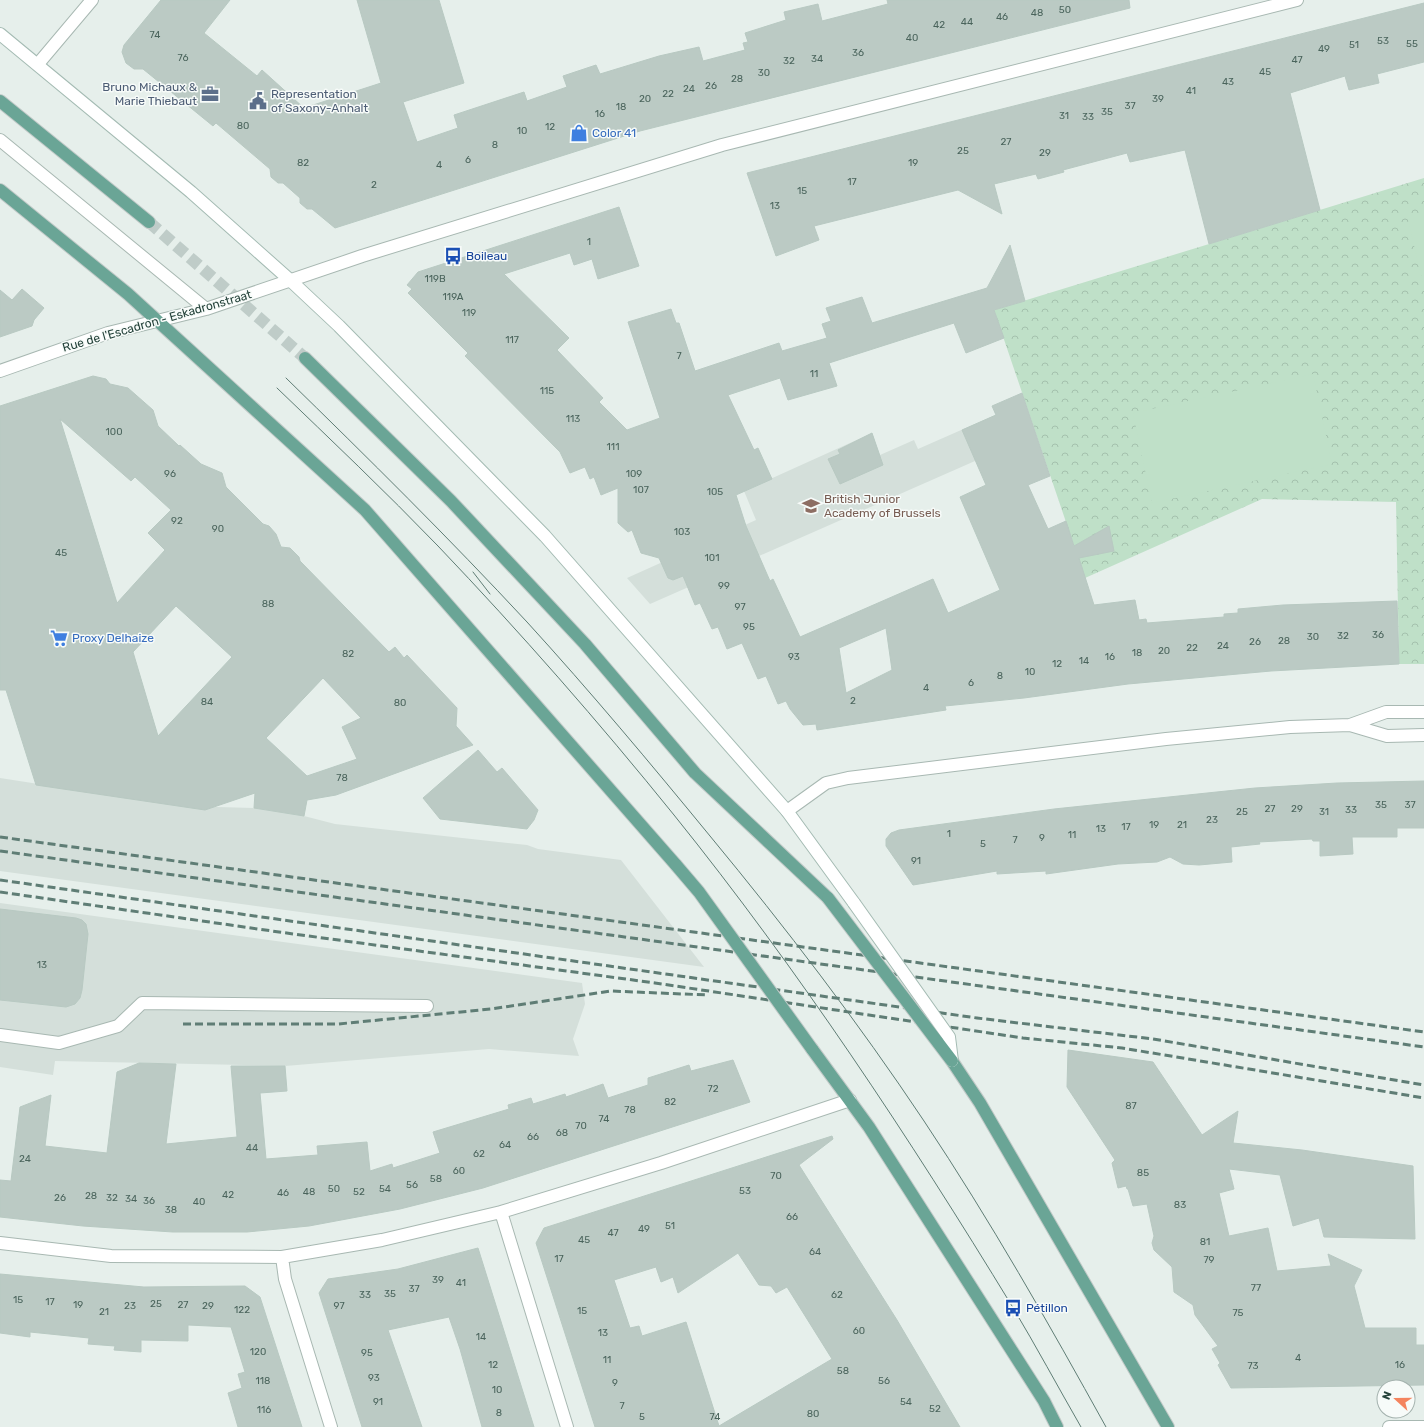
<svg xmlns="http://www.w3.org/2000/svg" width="1424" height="1427" font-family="Rubik,sans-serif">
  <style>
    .built { fill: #d4dfda }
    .park { fill: url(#park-crowns) }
    .pitch { fill: #bfe0c8 }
    .building { fill: #bbcac4; stroke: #b8c9c2; fill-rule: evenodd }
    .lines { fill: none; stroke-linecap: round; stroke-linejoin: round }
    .primary-tunnel { stroke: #bfccc8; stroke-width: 12; stroke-dasharray: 12 6; stroke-linecap: butt }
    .service-casing { stroke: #a8b8b2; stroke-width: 14 }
    .minor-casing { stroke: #a8b8b2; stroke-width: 14 }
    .tertiary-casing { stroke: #a8b8b2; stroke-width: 14 }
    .secondary-casing { stroke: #a4bbb3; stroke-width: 14 }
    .primary-casing { stroke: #c2cac8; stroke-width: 14 }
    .service { stroke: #fff; stroke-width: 12 }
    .minor { stroke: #fff; stroke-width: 12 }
    .tertiary { stroke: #fff; stroke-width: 12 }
    .secondary { stroke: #fff; stroke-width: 12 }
    .primary { stroke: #6aa596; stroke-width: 12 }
    .tram { stroke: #5f7d75; stroke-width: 1 }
    .rail { stroke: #5f7d75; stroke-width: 3; stroke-dasharray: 8 4; stroke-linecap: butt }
    .secondary-bridge-casing { stroke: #a4bbb3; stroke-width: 14; stroke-linecap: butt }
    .primary-bridge-casing { stroke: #c2cac8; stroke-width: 14; stroke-linecap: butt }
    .secondary-bridge { stroke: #fff; stroke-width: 12 }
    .primary-bridge { stroke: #6aa596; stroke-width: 12 }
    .labels { text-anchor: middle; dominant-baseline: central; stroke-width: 3; stroke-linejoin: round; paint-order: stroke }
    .number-label { font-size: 10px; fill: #4a645c }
    .service-label { font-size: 12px; fill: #4e5e75; stroke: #f7fbf9; text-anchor: end }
    .shop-label { font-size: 12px; fill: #366cbe; stroke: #f7fbf9; text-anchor: start }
    .transit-label { font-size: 12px; fill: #164399; stroke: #f7fbf9; text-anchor: start }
    .street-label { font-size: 12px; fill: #24423a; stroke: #f7fbf9 }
    .education-label { font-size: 12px; fill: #785e54; stroke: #f7fbf9; text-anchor: start }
  </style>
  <defs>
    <pattern id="park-crowns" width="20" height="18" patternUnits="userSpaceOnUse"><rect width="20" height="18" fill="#bfe0c8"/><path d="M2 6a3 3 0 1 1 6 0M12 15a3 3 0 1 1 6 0" fill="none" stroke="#a4c1ad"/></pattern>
  </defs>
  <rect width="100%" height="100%" fill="#e6efeb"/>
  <path class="built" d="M1025 402 975 461 650 604 627 578 756 520 744 491 872 433 880 455 914 440 918 449Z
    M0 778 180 806 254 808 304 816 335 824 527 845 538 849 621 860 704 967 0 871Z
    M0 903 582 983 585 1004 573 1039 579 1056 489 1049 285 1066 55 1061 53 1075 0 1067Z"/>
  <path class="park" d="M1424 178V664H1399L1396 502 1262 499 1085 578 994 310Z"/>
  <path class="pitch" d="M1424 216V287L1408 220Z
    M1313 374 1332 464 1152 503 1133 413Z"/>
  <path class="building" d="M161 0H230L204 33 257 76 262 70 304 108 381 83 357 0H439L464 83 403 102 417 142 458 128 454 115 524 92 527 101 567 87 563 76 596 65 600 74 659 56 699 47 703 61 745 50 743 43 748 42 745 33 786 20 784 12 818 4 822 21 888 4 887 0H1129L1130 8 640 131 335 228 312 209H307L300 203V198L283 183H278L271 177 270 169 216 123 213 126 143 69H134L126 63 122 52 124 45Z
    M1424 3V62L1377 74 1379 83 1349 90 1345 76 1290 93 1320 210 1209 244 1185 150 1130 162 1127 153 1063 170 1064 172 1038 179 1036 174 994 184 1002 214 958 190 814 226 819 240 776 256 747 173Z
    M619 207 639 266 598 279 592 259 574 265 570 253 504 274 569 338 557 350 603 398 599 402 627 430 660 418 628 322 671 309 676 323H679L695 371 779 343 782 351 827 338 822 324 831 321 826 308 862 297 872 323 987 288 1010 245 1025 301 994 310 1004 338 966 353 954 323 829 363 837 386 788 400 780 378 728 395 754 450 758 448 772 479 736 495 746 526 770 581 773 579 800 637 933 579 948 613 1000 590 960 497 986 485 962 430 996 415 992 406 1022 393 1050 476 1028 485 1048 529 1066 521 1074 546 1109 526 1114 551 1079 558 1094 605 1135 600 1139 620 1146 619 1147 623 1224 617V614L1238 613V609L1283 605 1397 601 1399 664 1271 671 1128 684 1024 698 945 706 946 710 817 730 816 724 803 725 790 709 786 701 778 704 766 676 758 679 742 643 727 649 718 627 712 629 700 603 695 605 683 576 673 580 668 578 659 558 641 553 632 530 628 532 618 523V488L601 495 594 477 590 479 585 467 570 473 560 452 465 356 468 353 408 293 412 289 407 285 418 272ZM886 628 892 670 846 693 839 648Z
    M22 289 44 308 34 320 32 326 0 337V290L12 300Z
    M93 376 106 379 110 384 128 388 153 410 158 426 179 446 180 445 201 464 222 473 226 487 263 524 269 526 276 534 281 547 290 548 299 557 300 561 389 652 395 647 404 658 407 655 457 708 456 726 473 745 336 795 307 800 304 816 254 808 255 793 205 810 36 785 6 690H0V406ZM60 419 131 481 135 477 171 510 148 533 165 550 117 603ZM176 606 232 657 158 736 133 652ZM323 678 361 718 342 727 357 759 307 776 266 738Z
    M872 433 883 465 840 484 828 459 840 454 838 450Z
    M478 750 497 772 502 768 538 810 534 820 527 829 440 819 423 798Z
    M1424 781V828H1397V837H1352L1353 854 1320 856V841H1313L1312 839 1259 842 1260 844 1231 847 1232 862 1199 865 1183 864 1170 857 1157 862 1118 864 1046 874V871L997 874V871L913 885 886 846V839L891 833 899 830 1054 809 1255 788 1337 783Z
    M0 909 76 918 82 920 86 924 88 934 82 990 80 998 75 1004 66 1007 0 1000Z
    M1068 1050 1153 1062 1202 1135 1238 1111 1233 1143 1302 1150 1413 1166 1415 1239 1324 1237 1319 1218 1293 1226 1280 1175 1229 1169 1234 1189 1219 1193 1229 1236 1268 1228 1277 1271 1331 1266 1328 1254 1362 1270 1354 1286 1365 1328H1416V1345H1424V1385L1231 1388 1218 1365 1220 1363 1212 1349 1218 1346 1195 1315 1193 1305 1174 1292 1172 1267 1154 1250 1152 1243 1154 1236 1147 1204 1133 1206 1128 1189H1127L1126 1186 1118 1188 1112 1163 1115 1160 1067 1087Z
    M733 1060 750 1102 483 1188 400 1209 309 1226 247 1232H173L83 1226 0 1217V1180L11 1181 20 1107 51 1095 45 1146 107 1153 117 1072 139 1063 176 1064 166 1144 237 1137 231 1066H285L287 1091 260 1093 266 1159 318 1155 317 1146 367 1142 370 1171 392 1164 393 1168 440 1153 433 1132 509 1109 508 1105 531 1098 533 1104 565 1094 566 1097 603 1084 608 1098 648 1085V1078L667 1072 689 1065 691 1071Z
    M832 1136 833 1139 799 1165 897 1320 960 1427H595L536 1243 544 1228ZM738 1253 759 1285 771 1286 776 1293 787 1287 832 1359 719 1426 686 1322 642 1336 639 1326 630 1328 614 1280 656 1267 661 1282 673 1277 678 1293Z
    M478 1248 534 1427H482L460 1349 449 1317 388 1330 422 1427H362L319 1293 328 1279 398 1269Z
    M0 1274 144 1287 245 1286 260 1297 302 1427H238L228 1393 242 1388 238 1374 245 1372 231 1327 188 1325V1341L141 1340V1352L114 1350 115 1346 88 1344 89 1338 30 1332V1337L0 1333Z"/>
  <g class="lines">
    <path class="primary-tunnel" d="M149 222 305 358"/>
    <g class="service-casing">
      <path id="service" d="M0 1035 59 1043 118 1026 142 1003 427 1006"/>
    </g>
    <g class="minor-casing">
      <path id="minor" d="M38 64 92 0
        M1350 725 1387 736 1424 735
        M787 811 826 783 848 778 1166 739 1290 727 1350 725 1386 712H1424
        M501 1212 567 1427
        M0 1243 111 1256 282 1257 382 1240 501 1212 661 1163 850 1100
        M282 1257 285 1279 331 1427
        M1389 1427H1424"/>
    </g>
    <g class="tertiary-casing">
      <path id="tertiary" d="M0 140 206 309
        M0 371 108 333 206 309 362 256 722 145 1297 0"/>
    </g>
    <g class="secondary-casing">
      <path id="secondary" d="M0 34 191 192 291 281 339 326 545 536 787 811 854 903"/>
    </g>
    <g class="primary-casing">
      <path id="primary" d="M0 101 149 222
        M0 190 128 294 365 510 676 865
        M305 358 451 501 585 644 695 773 828 898
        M812 1049 869 1127 1044 1401 1057 1427
        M952 1061 980 1103 1168 1427"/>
    </g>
    <use href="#service" class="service"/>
    <use href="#minor" class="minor"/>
    <use href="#tertiary" class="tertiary"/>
    <use href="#secondary" class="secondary"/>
    <use href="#primary" class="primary"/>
    <path class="tram" d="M286 378C368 458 449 538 527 622 590 691 651 764 710 836 786 928 858 1022 924 1121 990 1220 1049 1324 1106 1427
      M277 388C331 440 386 492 438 546 520 632 599 722 674 815 798 969 909 1137 1012 1306 1036 1346 1058 1387 1081 1427
      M473 572 490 594"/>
    <path class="rail" d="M0 837 1424 1032
      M0 851 1424 1047
      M0 880 977 1018 1153 1039 1424 1085
      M0 892 279 932 655 983 1023 1038 1122 1048 1424 1098
      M183 1024H338L491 1009 611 991 708 995"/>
    <g class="secondary-bridge-casing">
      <path id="secondary-bridge" d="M854 903 949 1037 952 1061"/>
    </g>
    <g class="primary-bridge-casing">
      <path id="primary-bridge" d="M676 865 699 892 812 1049
        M828 898 952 1061"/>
    </g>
    <use href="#secondary-bridge" class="secondary-bridge"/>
    <use href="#primary-bridge" class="primary-bridge"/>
  </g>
  <defs>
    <g id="office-bare" transform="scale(1.38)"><path d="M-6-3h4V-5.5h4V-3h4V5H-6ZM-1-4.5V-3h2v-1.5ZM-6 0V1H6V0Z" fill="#5c6f8a" stroke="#f7fbf9" stroke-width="2.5" paint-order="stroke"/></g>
    <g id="civic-bare" transform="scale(1.38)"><path d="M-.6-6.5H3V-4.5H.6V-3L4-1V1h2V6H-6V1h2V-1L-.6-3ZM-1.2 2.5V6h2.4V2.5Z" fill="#5c6f8a" stroke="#f7fbf9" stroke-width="2.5" paint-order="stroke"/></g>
    <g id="shop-bare" transform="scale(1.38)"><path d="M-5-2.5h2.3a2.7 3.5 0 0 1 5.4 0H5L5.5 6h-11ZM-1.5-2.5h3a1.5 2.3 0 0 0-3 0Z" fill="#3f7fe0" stroke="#f7fbf9" stroke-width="2.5" paint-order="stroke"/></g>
    <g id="bus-bare" transform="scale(1.38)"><path d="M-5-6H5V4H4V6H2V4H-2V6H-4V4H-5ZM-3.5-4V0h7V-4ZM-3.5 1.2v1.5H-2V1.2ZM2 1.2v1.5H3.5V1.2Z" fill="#1a4fb4" stroke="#f7fbf9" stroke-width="2.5" paint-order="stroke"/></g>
    <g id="school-bare" transform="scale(1.38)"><path d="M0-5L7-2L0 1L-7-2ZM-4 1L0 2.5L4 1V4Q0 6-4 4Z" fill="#8d6e63" stroke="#f7fbf9" stroke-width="2.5" paint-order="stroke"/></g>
    <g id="supermarket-bare" transform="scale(1.38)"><path d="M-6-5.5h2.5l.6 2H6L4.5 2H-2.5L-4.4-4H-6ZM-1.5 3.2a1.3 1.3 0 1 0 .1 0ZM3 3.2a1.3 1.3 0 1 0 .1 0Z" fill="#3f7fe0" stroke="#f7fbf9" stroke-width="2.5" paint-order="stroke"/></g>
  </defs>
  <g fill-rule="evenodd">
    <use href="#office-bare" x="210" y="94"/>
    <use href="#civic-bare" x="258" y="101"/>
    <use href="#shop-bare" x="579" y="133"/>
    <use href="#bus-bare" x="453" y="256"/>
    <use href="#school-bare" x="811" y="506"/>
    <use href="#supermarket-bare" x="59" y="638"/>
    <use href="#bus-bare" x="1013" y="1308"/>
  </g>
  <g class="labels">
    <g class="number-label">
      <text x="1065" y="10">50</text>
      <text x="1037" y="13">48</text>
      <text x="1002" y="17">46</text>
      <text x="967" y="22">44</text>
      <text x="939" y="25">42</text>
      <text x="155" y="35">74</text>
      <text x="912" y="38">40</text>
      <text x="1383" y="41">53</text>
      <text x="1412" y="44">55</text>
      <text x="1354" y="45">51</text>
      <text x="1324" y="49">49</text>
      <text x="858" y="53">36</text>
      <text x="183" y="58">76</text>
      <text x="817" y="59">34</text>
      <text x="1297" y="60">47</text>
      <text x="789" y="61">32</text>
      <text x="1265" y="72">45</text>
      <text x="764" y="73">30</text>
      <text x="737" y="79">28</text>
      <text x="1228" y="82">43</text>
      <text x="711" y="86">26</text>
      <text x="689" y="89">24</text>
      <text x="1191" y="91">41</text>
      <text x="668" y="94">22</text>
      <text x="645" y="99">20</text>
      <text x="1158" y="99">39</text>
      <text x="1130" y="106">37</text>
      <text x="621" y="107">18</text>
      <text x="1107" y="112">35</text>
      <text x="600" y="114">16</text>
      <text x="1064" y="116">31</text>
      <text x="1088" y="117">33</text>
      <text x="243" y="126">80</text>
      <text x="550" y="127">12</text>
      <text x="522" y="131">10</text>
      <text x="1006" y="142">27</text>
      <text x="495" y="145">8</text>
      <text x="963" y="151">25</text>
      <text x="1045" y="153">29</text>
      <text x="468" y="160">6</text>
      <text x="303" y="163">82</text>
      <text x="913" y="163">19</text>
      <text x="439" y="165">4</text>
      <text x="852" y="182">17</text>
      <text x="374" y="185">2</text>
      <text x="802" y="191">15</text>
      <text x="775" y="206">13</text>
      <text x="589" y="242">1</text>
      <text x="435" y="279">119B</text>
      <text x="453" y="297">119A</text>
      <text x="469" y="313">119</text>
      <text x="512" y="340">117</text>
      <text x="679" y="356">7</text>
      <text x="814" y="374">11</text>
      <text x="547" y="391">115</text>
      <text x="573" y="419">113</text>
      <text x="114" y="432">100</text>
      <text x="613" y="447">111</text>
      <text x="170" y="474">96</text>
      <text x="634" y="474">109</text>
      <text x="641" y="490">107</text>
      <text x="715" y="492">105</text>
      <text x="177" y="521">92</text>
      <text x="218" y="529">90</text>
      <text x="682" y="532">103</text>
      <text x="61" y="553">45</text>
      <text x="712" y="558">101</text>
      <text x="724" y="586">99</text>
      <text x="268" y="604">88</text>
      <text x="740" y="607">97</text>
      <text x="749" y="627">95</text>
      <text x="1378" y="635">36</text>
      <text x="1343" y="636">32</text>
      <text x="1313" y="637">30</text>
      <text x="1284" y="641">28</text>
      <text x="1255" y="642">26</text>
      <text x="1223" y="646">24</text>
      <text x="1192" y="648">22</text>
      <text x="1164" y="651">20</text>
      <text x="1137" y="653">18</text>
      <text x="348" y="654">82</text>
      <text x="794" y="657">93</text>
      <text x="1110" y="657">16</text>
      <text x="1084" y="661">14</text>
      <text x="1057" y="664">12</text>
      <text x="1030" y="672">10</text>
      <text x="1000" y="676">8</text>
      <text x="971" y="683">6</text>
      <text x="926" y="688">4</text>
      <text x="853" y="701">2</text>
      <text x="207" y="702">84</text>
      <text x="400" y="703">80</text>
      <text x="342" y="778">78</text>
      <text x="1381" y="805">35</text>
      <text x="1410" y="805">37</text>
      <text x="1270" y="809">27</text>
      <text x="1297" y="809">29</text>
      <text x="1351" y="810">33</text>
      <text x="1242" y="812">25</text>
      <text x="1324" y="812">31</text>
      <text x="1212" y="820">23</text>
      <text x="1154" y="825">19</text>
      <text x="1182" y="825">21</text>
      <text x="1126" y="827">17</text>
      <text x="1101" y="829">13</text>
      <text x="949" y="834">1</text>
      <text x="1072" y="835">11</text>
      <text x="1042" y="838">9</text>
      <text x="1015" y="840">7</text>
      <text x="983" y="844">5</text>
      <text x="916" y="861">91</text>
      <text x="42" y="965">13</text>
      <text x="713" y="1089">72</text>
      <text x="670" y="1102">82</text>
      <text x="1131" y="1106">87</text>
      <text x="630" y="1110">78</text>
      <text x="604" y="1119">74</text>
      <text x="581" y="1126">70</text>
      <text x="562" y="1133">68</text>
      <text x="533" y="1137">66</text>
      <text x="505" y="1145">64</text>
      <text x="252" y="1148">44</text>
      <text x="479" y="1154">62</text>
      <text x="25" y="1159">24</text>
      <text x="459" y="1171">60</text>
      <text x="1143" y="1173">85</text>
      <text x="776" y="1176">70</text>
      <text x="436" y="1179">58</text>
      <text x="412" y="1185">56</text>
      <text x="334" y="1189">50</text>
      <text x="385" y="1189">54</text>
      <text x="745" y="1191">53</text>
      <text x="309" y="1192">48</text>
      <text x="359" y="1192">52</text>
      <text x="283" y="1193">46</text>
      <text x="228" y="1195">42</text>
      <text x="91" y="1196">28</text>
      <text x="60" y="1198">26</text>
      <text x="112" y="1198">32</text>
      <text x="131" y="1199">34</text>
      <text x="149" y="1201">36</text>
      <text x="199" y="1202">40</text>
      <text x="1180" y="1205">83</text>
      <text x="171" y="1210">38</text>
      <text x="792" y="1217">66</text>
      <text x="670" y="1226">51</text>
      <text x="644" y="1229">49</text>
      <text x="613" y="1233">47</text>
      <text x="584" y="1240">45</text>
      <text x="1205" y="1242">81</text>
      <text x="815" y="1252">64</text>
      <text x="559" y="1259">17</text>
      <text x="1209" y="1260">79</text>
      <text x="438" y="1280">39</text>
      <text x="461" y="1283">41</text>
      <text x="1256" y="1288">77</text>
      <text x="414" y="1289">37</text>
      <text x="390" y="1294">35</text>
      <text x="365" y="1295">33</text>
      <text x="837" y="1295">62</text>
      <text x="18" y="1300">15</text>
      <text x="50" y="1302">17</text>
      <text x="156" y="1304">25</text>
      <text x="78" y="1305">19</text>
      <text x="183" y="1305">27</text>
      <text x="130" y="1306">23</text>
      <text x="208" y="1306">29</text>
      <text x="339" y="1306">97</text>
      <text x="242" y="1310">122</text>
      <text x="582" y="1311">15</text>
      <text x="104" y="1312">21</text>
      <text x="1238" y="1313">75</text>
      <text x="859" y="1331">60</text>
      <text x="603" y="1333">13</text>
      <text x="481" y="1337">14</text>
      <text x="258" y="1352">120</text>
      <text x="367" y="1353">95</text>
      <text x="1298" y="1358">4</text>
      <text x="607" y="1360">11</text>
      <text x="493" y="1365">12</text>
      <text x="1400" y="1365">16</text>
      <text x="1253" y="1366">73</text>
      <text x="843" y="1371">58</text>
      <text x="374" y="1378">93</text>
      <text x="263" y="1381">118</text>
      <text x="884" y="1381">56</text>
      <text x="615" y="1383">9</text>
      <text x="497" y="1390">10</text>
      <text x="378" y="1402">91</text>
      <text x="906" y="1402">54</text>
      <text x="622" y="1406">7</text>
      <text x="935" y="1409">52</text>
      <text x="264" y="1410">116</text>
      <text x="499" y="1413">8</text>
      <text x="813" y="1414">80</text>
      <text x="642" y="1417">5</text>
      <text x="715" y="1417">74</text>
    </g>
    <g class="service-label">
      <text x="197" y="87">Bruno Michaux &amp;<tspan x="197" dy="14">Marie Thiebaut</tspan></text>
      <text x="271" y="94" text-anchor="start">Representation<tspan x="271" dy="14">of Saxony-Anhalt</tspan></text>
    </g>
    <g class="shop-label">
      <text x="592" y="133">Color 41</text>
      <text x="72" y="638">Proxy Delhaize</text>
    </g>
    <g class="transit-label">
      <text x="466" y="256">Boileau</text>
      <text x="1026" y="1308">Pétillon</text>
    </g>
    <g class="street-label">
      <text transform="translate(157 321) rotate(-16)">Rue de l'Escadron - Eskadronstraat</text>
    </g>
    <g class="education-label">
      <text x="824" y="499">British Junior<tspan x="824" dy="14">Academy of Brussels</tspan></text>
    </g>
  </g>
  <g transform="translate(1396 1399) rotate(291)"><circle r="19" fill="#f7fbf9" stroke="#a3b1ad"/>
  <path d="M0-3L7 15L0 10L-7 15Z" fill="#f4845f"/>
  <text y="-6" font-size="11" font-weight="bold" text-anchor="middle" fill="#24423a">N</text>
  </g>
</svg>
